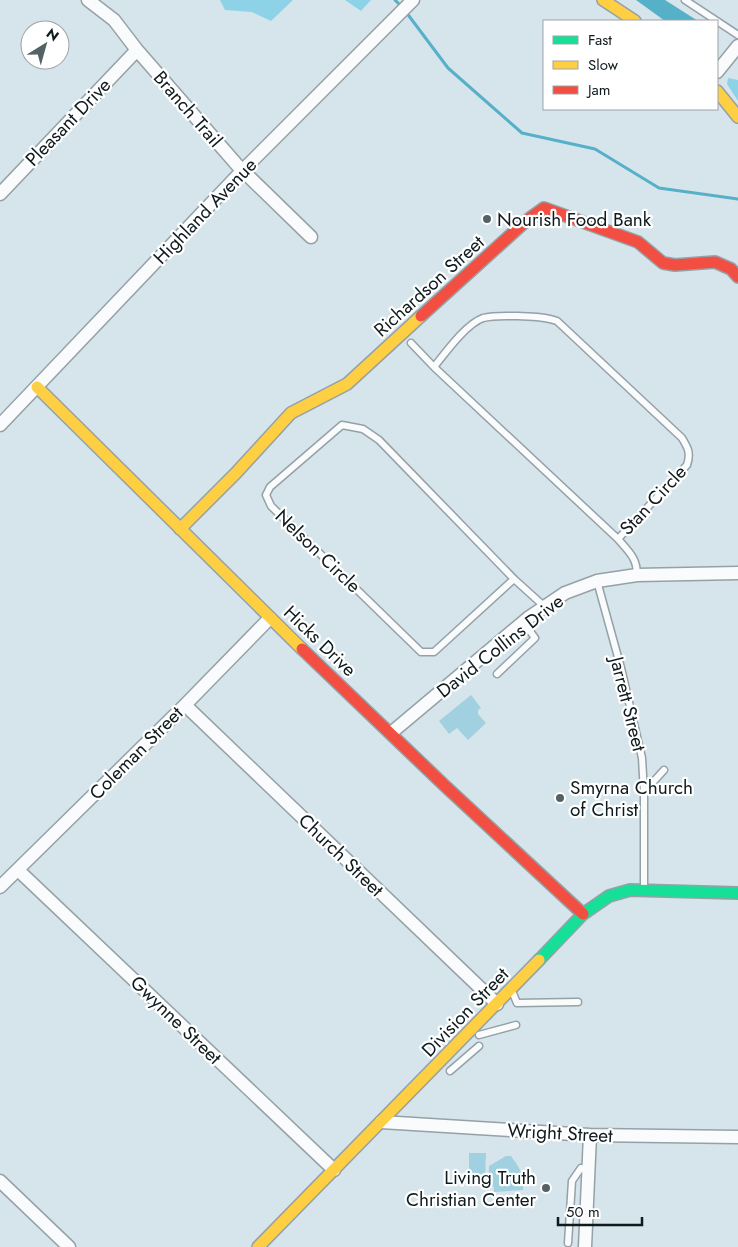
<svg xmlns="http://www.w3.org/2000/svg" width="738" height="1247" font-family="Jost,sans-serif">
  <style>
    .green { fill: #a1d0e0 }
    .forest { fill: #8ed2e7 }
    .water { fill: #56b0c8 }
    .lines { fill: none; stroke-linecap: round; stroke-linejoin: round }
    .stream { stroke: #56b0c8; stroke-width: 3 }
    .lane-casing { stroke: #95a1a6; stroke-width: 9 }
    .street-casing { stroke: #95a1a6; stroke-width: 15 }
    .fast-casing { stroke: #95a1a6; stroke-width: 14 }
    .slow-casing { stroke: #95a1a6; stroke-width: 14 }
    .jam-casing { stroke: #95a1a6; stroke-width: 14 }
    .lane { stroke: #f9fbfc; stroke-width: 6 }
    .street { stroke: #f9fbfc; stroke-width: 12 }
    .fast { stroke: #16e098; stroke-width: 11 }
    .slow { stroke: #ffcf43; stroke-width: 11 }
    .jam { stroke: #f24e42; stroke-width: 11 }
    .poi-dot { fill: #546165; stroke: #fff; stroke-width: 2 }
    .labels { text-anchor: middle; dominant-baseline: central; stroke-width: 4.5; stroke-linejoin: round; paint-order: stroke }
    .street-label { font-size: 19px; fill: #0f1a1d; stroke: #fff }
    .poi-label { font-size: 19px; fill: #0f1a1d; stroke: #fff; text-anchor: start }
  </style>
  <rect width="100%" height="100%" fill="#d5e5eb"/>
  <path class="green" d="M471 695 481 708 478 710V714L486 723 468 740 457 728 449 734 439 721Z
    M469 1153H486L485 1180H471L469 1177Z
    M506 1156H511C520 1168 524 1175 523 1190L494 1192V1187L488 1186 489 1166Z"/>
  <path class="forest" d="M220 0H293L271 21 252 12 225 10Z
    M345 0H371L361 11Z
    M728 78 738 80V101L727 84Z"/>
  <path class="water" d="M636 0H665L698 21H665Z"/>
  <g class="lines">
    <path class="stream" d="M395 0 402 7
      M406 12 448 68 522 133 595 149 659 188 738 199"/>
    <g class="lane-casing">
      <path id="lane" d="M685 0 738 35
        M411 343 434 367 618 539 687 465C691 453 688 448 682 438L557 321C544 316 532 317 518 316 507 316 494 315 483 318 466 324 446 352 434 367
        M618 539C629 552 637 558 637 575
        M514 579 379 440 363 429 342 425 270 487 266 495 271 506 421 652H434L514 579 545 607
        M597 581 621 668 642 758 644 792V889
        M497 674 535 638 524 623
        M644 792 664 770
        M512 991 517 1003 578 1002
        M479 1035 516 1025
        M450 1071 479 1046
        M568 1243 572 1181 581 1168 588 1169"/>
    </g>
    <g class="street-casing">
      <path id="street" d="M88 0 114 20 137 50 238 166 311 237
        M717 72 738 46
        M0 194 137 50
        M0 425 243 170 413 0
        M185 705 497 1004
        M391 733 528 618 565 593 597 581 637 575 738 573
        M18 870 334 1170
        M0 887 185 705 270 618
        M381 1122 590 1135 738 1137
        M0 1181 69 1247
        M585 1247 590 1135"/>
    </g>
    <g class="fast-casing">
      <path id="fast" d="M539 960 583 914 609 896 630 890 738 893"/>
    </g>
    <g class="slow-casing">
      <path id="slow" d="M603 0 635 21
        M717 91 738 117
        M37 387 302 649
        M180 529 236 473 291 413 347 384 421 316
        M258 1247 539 960"/>
    </g>
    <g class="jam-casing">
      <path id="jam" d="M421 316 526 221 544 208 638 242 663 263 675 265 715 262 731 269 738 277
        M302 649 444 785 583 914"/>
    </g>
    <use href="#lane" class="lane"/>
    <use href="#street" class="street"/>
    <use href="#fast" class="fast"/>
    <use href="#slow" class="slow"/>
    <use href="#jam" class="jam"/>
  </g>
  <g class="poi-dot">
    <circle cx="487" cy="219" r="5"/>
    <circle cx="560" cy="798" r="5"/>
    <circle cx="546" cy="1188" r="5"/>
  </g>
  <g class="labels">
    <g class="street-label">
      <text transform="translate(188 109) rotate(49)">Branch Trail</text>
      <text transform="translate(68 122) rotate(-46)">Pleasant Drive</text>
      <text transform="translate(205 211) rotate(-46)">Highland Avenue</text>
      <text transform="translate(429 286) rotate(-42)">Richardson Street</text>
      <text transform="translate(653 500) rotate(-47)">Stan Circle</text>
      <text transform="translate(318 551) rotate(44)">Nelson Circle</text>
      <text transform="translate(320 641) rotate(44)">Hicks Drive</text>
      <text transform="translate(500 646) rotate(-38)">David Collins Drive</text>
      <text transform="translate(628 704) rotate(76)">Jarrett Street</text>
      <text transform="translate(136 753) rotate(-45)">Coleman Street</text>
      <text transform="translate(341 855) rotate(44)">Church Street</text>
      <text transform="translate(465 1012) rotate(-46)">Division Street</text>
      <text transform="translate(176 1020) rotate(44)">Gwynne Street</text>
      <text transform="translate(560 1133) rotate(3)">Wright Street</text>
    </g>
    <g class="poi-label">
      <text x="497" y="219">Nourish Food Bank</text>
      <text x="570" y="787">Smyrna Church<tspan x="570" dy="22">of Christ</tspan></text>
      <text x="536" y="1177" text-anchor="end">Living Truth<tspan x="536" dy="22">Christian Center</tspan></text>
    </g>
  </g>
  <rect x="543" y="20" width="175" height="90" fill="#ffffff" stroke="#9fa3a5"/>
  <rect x="553" y="36" width="25" height="8" fill="#16e098" stroke="#9fa3a5"/>
  <text x="588" y="45" font-size="15" fill="#0f1a1d">Fast</text>
  <rect x="553" y="61" width="25" height="8" fill="#ffcf43" stroke="#9fa3a5"/>
  <text x="588" y="70" font-size="15" fill="#0f1a1d">Slow</text>
  <rect x="553" y="86" width="25" height="8" fill="#f24e42" stroke="#9fa3a5"/>
  <text x="588" y="95" font-size="15" fill="#0f1a1d">Jam</text>
  <g transform="translate(45 45) rotate(37)"><circle r="24" fill="#ffffff" stroke="#9fa3a5"/>
  <path d="M0-4L9 19L0 12L-9 19Z" fill="#546165"/>
  <text y="-8" font-size="14" font-weight="bold" text-anchor="middle" fill="#0f1a1d">N</text>
  </g>
  <path d="M558 1217v8h84v-8" fill="none" stroke="#0f1a1d" stroke-width="2.5"/>
  <text x="566" y="1217" font-size="15" fill="#0f1a1d" stroke="#ffffff" stroke-width="4" paint-order="stroke">50 m</text>
</svg>
